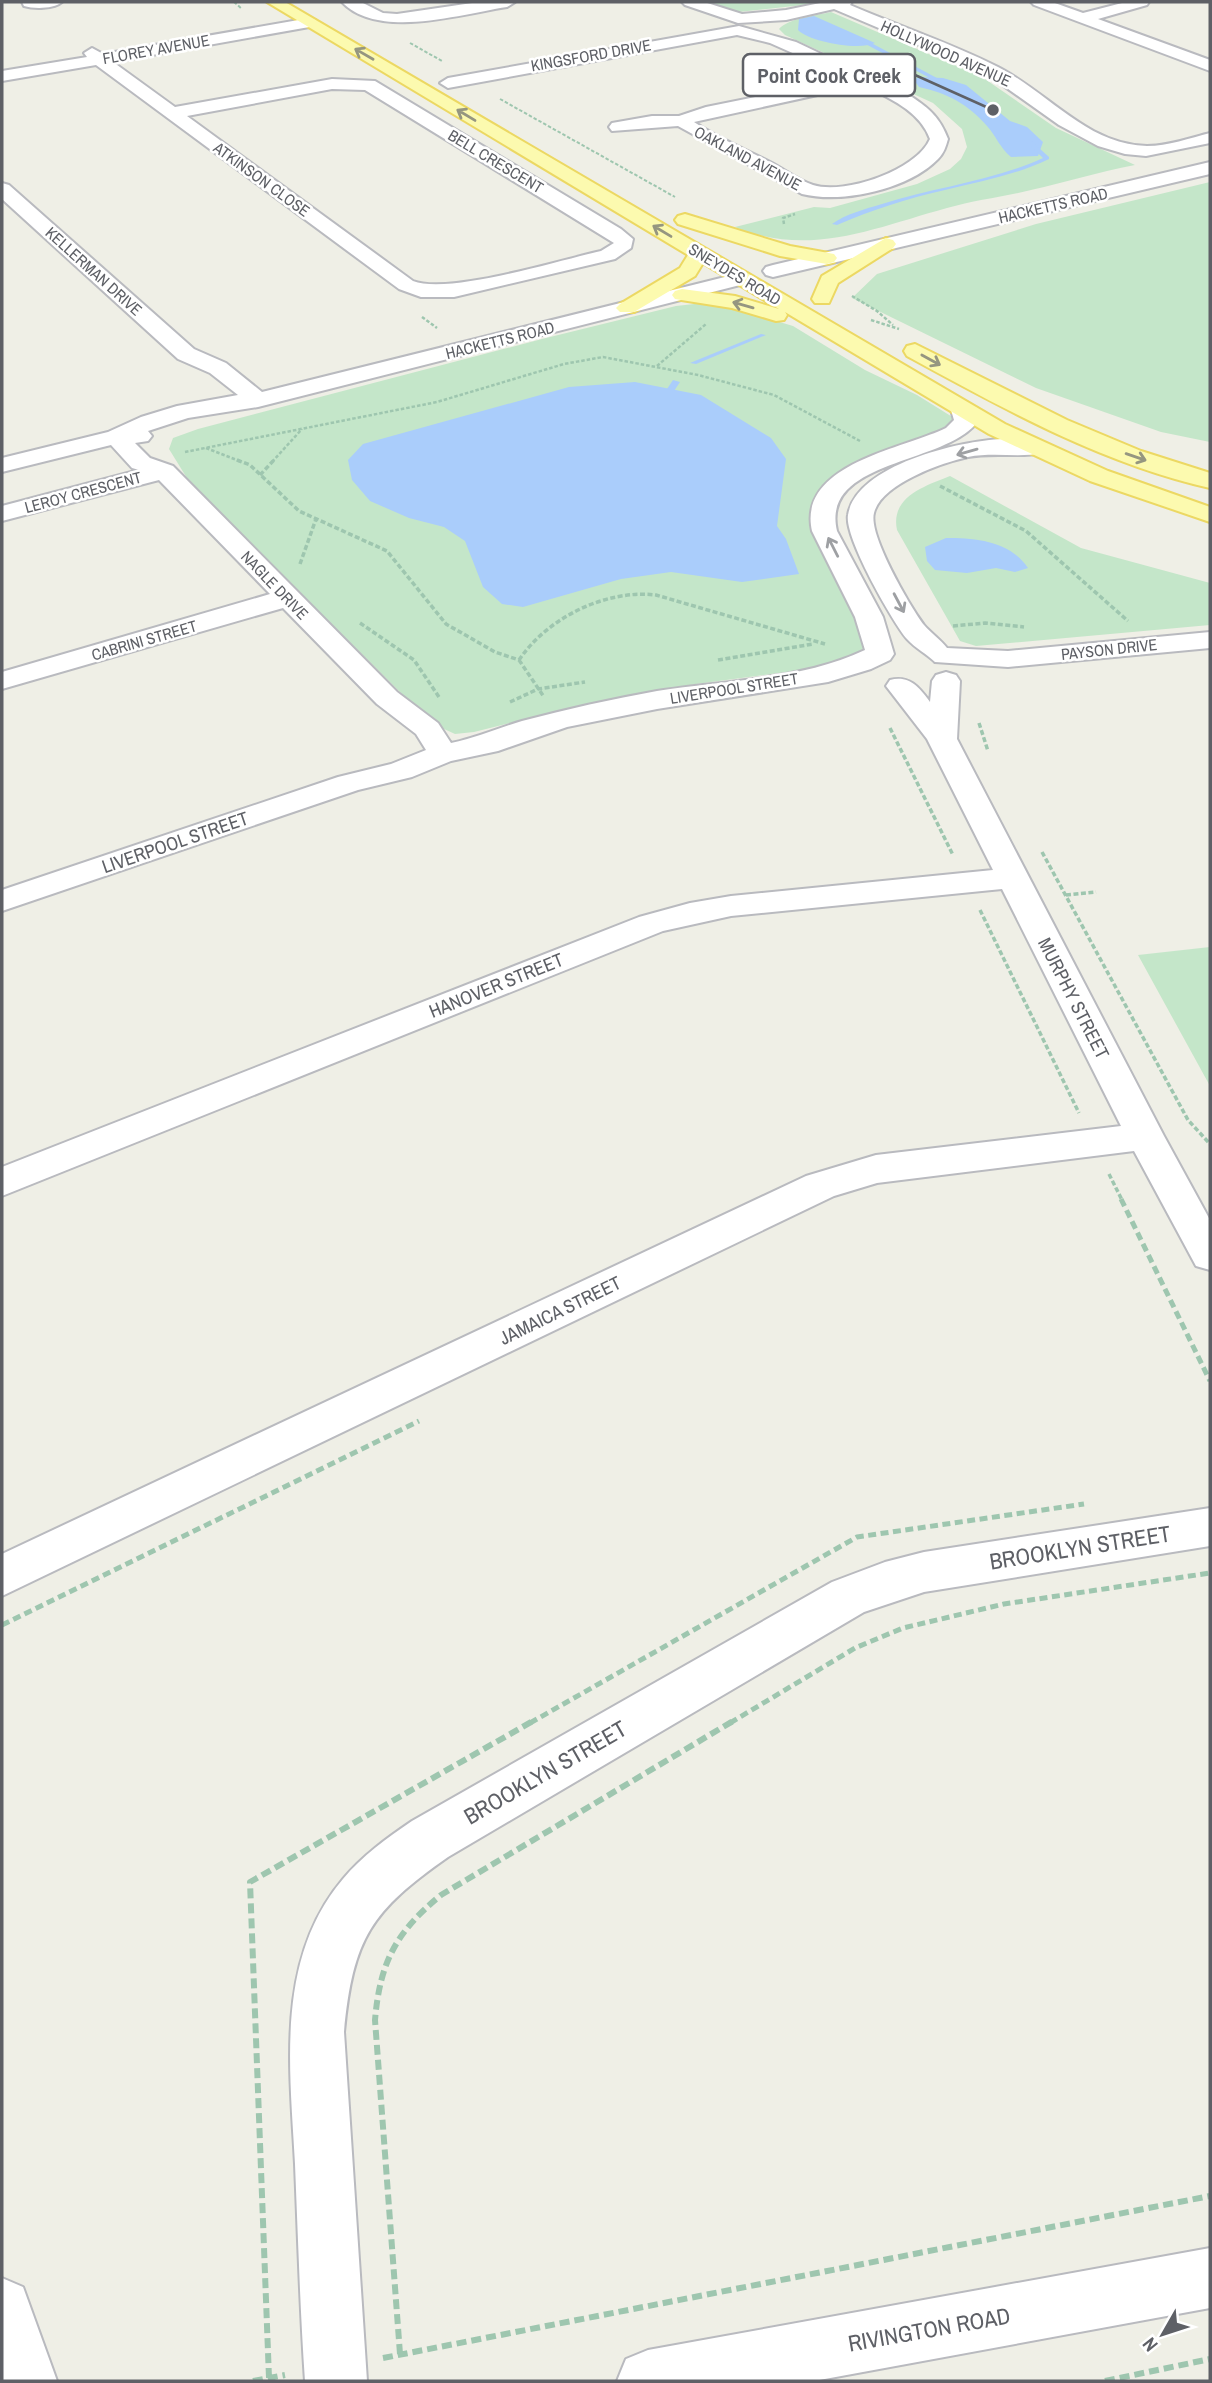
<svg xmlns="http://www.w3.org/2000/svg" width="1212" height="2383" font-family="'Archivo Narrow',sans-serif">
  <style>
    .green { fill: #c4e6c9 }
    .water { fill: #aacdfb }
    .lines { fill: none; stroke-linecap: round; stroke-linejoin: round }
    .stream { fill: #aacdfb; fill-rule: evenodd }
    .minor-casing { stroke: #b9babf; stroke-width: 4 }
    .major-casing { stroke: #ecd863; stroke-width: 4 }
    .path-far4 { stroke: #9ec6af; stroke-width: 2; stroke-dasharray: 3.5 2; stroke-linecap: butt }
    .path-far3 { stroke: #9ec6af; stroke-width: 2.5; stroke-dasharray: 3.5 2; stroke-linecap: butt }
    .path-far2 { stroke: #9ec6af; stroke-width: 3.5; stroke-dasharray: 5 2.5; stroke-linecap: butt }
    .path-far1 { stroke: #9ec6af; stroke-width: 5; stroke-dasharray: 8 4.5; stroke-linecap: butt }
    .path { stroke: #9ec6af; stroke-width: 6; stroke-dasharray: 10 5; stroke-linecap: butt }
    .minor { fill: #fff; fill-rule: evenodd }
    .major { fill: #fcfaaf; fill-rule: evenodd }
    .oneway { stroke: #959680 }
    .oneway2 { stroke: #9ea0a3 }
    .labels { text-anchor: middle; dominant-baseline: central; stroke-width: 5; stroke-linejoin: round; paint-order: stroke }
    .far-street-label { font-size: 16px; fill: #5e6066; stroke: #fff }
    .street-label { font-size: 19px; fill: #5e6066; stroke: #fff }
    .near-street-label { font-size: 23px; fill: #5e6066; stroke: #fff }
    .leader { fill: none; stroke: #5e6066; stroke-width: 2.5 }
    .callout-dot { fill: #5e6066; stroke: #fff; stroke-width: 2.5 }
    .callout { fill: #fff; stroke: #5e6066; stroke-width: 2.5 }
    .callout-label { font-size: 21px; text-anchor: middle; font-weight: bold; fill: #5e6066 }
  </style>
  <rect width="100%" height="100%" fill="#efefe6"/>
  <path class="green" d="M700 2H831L729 13Z
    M831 12 982 77 1056 128 1135 165C1098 172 1066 182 1031 190 1003 197 975 200 947 208 874 228 809 258 735 227L814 207 830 208 917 184 950 169 961 159 967 147 962 129 933 103 785 35 779 29C789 18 815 16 831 12Z
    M1210 182V442L1161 432 1036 388 852 298 877 274 1036 224Z
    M703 303H716L793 326 865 370 917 395 954 418 955 423 952 427 822 497 869 635 868 652 838 665 696 684 563 710 474 732 455 734 431 723 190 483 169 449 173 438 198 429 542 339 676 306Z
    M950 476 1081 548 1210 583V625L976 646 960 641 897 530C890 497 925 486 950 476Z
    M1210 947V1086L1138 955Z"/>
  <path class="water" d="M814 16 875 43C859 51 810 42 798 30L799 19Z
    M919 77 943 78 966 85 1010 121 1027 127 1043 142 1038 156 1011 157C1000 148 996 136 987 126 968 104 947 93 919 87L914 80Z
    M635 382 701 395 771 438 786 459 777 526 786 539 799 574 742 582 671 572 621 579 523 607 502 604 483 587 465 541 444 527 409 518 370 501 352 480 348 460 363 444 569 387Z
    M946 538C976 538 1010 541 1028 568L1015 572 996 568 967 573 935 570 927 561 925 547Z"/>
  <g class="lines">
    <path class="stream" d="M856 37H860L950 85 945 86 856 39Z
      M1026 140H1030L1049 157V159C1016 175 981 181 945 190 908 198 872 210 837 225L832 224C846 214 865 209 882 204 935 187 993 181 1043 158L1026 142Z
      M761 334 766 335 696 364 690 363Z
      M673 380 680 382 674 391H668L667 389Z"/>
    <g class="minor-casing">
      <path id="minor" d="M22 2H62C54 9 34 9 24 6Z
        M342 2H361L383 13 397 14 479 2H515L507 7C461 14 378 40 342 2Z
        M682 2H704L742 14 786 10 825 2H852L850 5C899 26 951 43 998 67 1048 92 1087 145 1147 146 1168 146 1190 138 1210 133V143L1146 156 1125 154 1098 146 1059 125 987 74 834 9 786 20 738 23 685 5Z
        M1031 2H1052L1083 13 1126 2H1149L1147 5 1098 19 1210 60V71L1034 5Z
        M310 18 315 20 318 23 315 26 113 62 175 107 332 79 375 81 621 229 633 239 631 248 615 259 454 297H421L399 289 96 65 2 81V71L87 57 84 53 92 48 103 54ZM332 89 365 90 614 243 601 251C560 260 449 295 413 281L187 116Z
        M739 26 796 42 912 97C930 109 940 118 948 139 946 146 944 153 938 159 909 189 843 204 802 194L678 126 612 131 609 127 612 123 652 116H679L706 107 849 78 770 43 737 35 448 88 440 83 448 78ZM863 85C889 98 920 111 930 139 917 170 845 195 813 185 798 180 784 169 770 162 745 149 717 138 694 122Z
        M1210 162V174L773 277 766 275 763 271 766 267 773 265Z
        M2 183 9 185 194 349 226 363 262 392 741 273 748 275 751 279 748 283 258 407 188 418 148 431 152 436 148 441 135 443 150 458 173 466 397 692 438 723 451 743C476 738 498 728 522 721 567 709 612 699 657 691 726 680 802 680 865 650L855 617 812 531C797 464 903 449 946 428L954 420 951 410 955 405H971L978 421C947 465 820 459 837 531L883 617 894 654 890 660 871 669 828 682 657 709 567 727 498 751 451 761 412 777 358 790 2 911V890L338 777 391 764 426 750 416 734 377 704 283 608 2 689V672L270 594 159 480 2 521V506L139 470 132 468 111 445 2 472V458L108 432 141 417 177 406 238 395 210 373 178 359 2 199Z
        M1007 439 1042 443 1046 448 1042 453C1021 458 993 452 968 457 941 463 881 484 874 513 868 535 910 606 924 625 931 633 940 639 947 648L1008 651 1210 632V648L1008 667 935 662C927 654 916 649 907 639 892 621 844 537 848 515 856 464 965 439 1007 439Z
        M946 672 956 675 960 681 957 739 1164 1136 1210 1220V1270L1196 1266 1134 1151 877 1183 834 1196 2 1596V1554L806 1176 876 1155 1121 1126 1002 889 731 916 663 931 2 1196V1167L639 917 690 903 731 896 993 870 927 739 886 686 890 680C909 675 919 687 930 702L932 681 936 675Z
        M1210 1508V1546L924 1592 864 1612 448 1857C371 1911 353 1938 344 2032L367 2381H305C300 2309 298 2236 295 2164 290 2068 275 1959 343 1879 362 1856 387 1838 412 1821L832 1582 885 1562 924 1552Z
        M1210 2248V2308L814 2381H617L626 2359 648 2350Z
        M2 2278 23 2287 57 2381H2Z"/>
    </g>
    <g class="major-casing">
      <path id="major" d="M267 2H285L1005 424 1108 471 1210 507V522L1090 481 989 434 785 312 787 315 784 320 776 321 732 308 675 299 672 295 675 291 682 289 735 296 779 309 703 263 695 276 634 312H620L616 308 620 304 680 268 688 255Z
        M685 214 790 246 834 254 837 258 834 262 827 264 780 256 678 224 675 220 678 216Z
        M886 238 893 240 896 244 893 248 838 283 829 303H815L812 299 822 276Z
        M915 344 1067 420 1141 451 1210 473V488C1103 464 1002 408 907 356L904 351 907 346Z"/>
    </g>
    <path class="path-far4" d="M234 2 242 9
      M410 43 442 61
      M500 99 675 197"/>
    <path class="path-far3" d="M784 224 783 218 795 214
      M852 296 877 311 893 325
      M422 317 437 328
      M871 320 899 329
      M657 366 706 324
      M206 448 242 462
      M185 452 437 402 564 364 603 357 698 375 774 395 860 441
      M272 462 302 429"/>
    <path class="path-far2" d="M237 460 250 465 299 511 387 551 446 624 495 652 519 660
      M260 475 274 460
      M940 486 1026 531 1128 621
      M300 564 316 519
      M360 623 414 660 439 697
      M953 626 985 623 1024 627
      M519 660C547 618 606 589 656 595L825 644
      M519 660 544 697
      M718 660 813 644
      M510 702 538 689 585 682
      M979 723 988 751
      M890 728 953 855
      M1042 852 1188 1120 1210 1144
      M1066 895 1096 892
      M980 910 1079 1113
      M1109 1174 1122 1200"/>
    <path class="path-far1" d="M1121 1199 1210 1381
      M2 1625 419 1421
      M530 1723 857 1537 1084 1504
      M730 1723 855 1648 903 1628 1004 1604 1210 1573"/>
    <path class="path" d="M400 2354 375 2020C380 1962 396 1932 441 1895L733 1721
      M383 2358 1210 2196
      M269 2378 250 1882 533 1721
      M253 2381 285 2375
      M1105 2381 1210 2359"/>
    <use href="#minor" class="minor"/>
    <use href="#major" class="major"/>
  </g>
  <defs><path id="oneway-shaft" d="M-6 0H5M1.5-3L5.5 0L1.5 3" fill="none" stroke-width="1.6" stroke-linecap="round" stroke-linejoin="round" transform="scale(1.75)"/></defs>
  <g class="oneway">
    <use href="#oneway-shaft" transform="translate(364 54) rotate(-150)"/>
    <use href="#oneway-shaft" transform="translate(466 115) rotate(-149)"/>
    <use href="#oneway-shaft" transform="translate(662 231) rotate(-149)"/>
    <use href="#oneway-shaft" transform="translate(743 305) rotate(-164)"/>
    <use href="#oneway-shaft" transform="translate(931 360) rotate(29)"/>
    <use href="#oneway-shaft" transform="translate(1136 457) rotate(19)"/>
  </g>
  <g class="oneway2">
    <use href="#oneway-shaft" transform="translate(967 452) rotate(164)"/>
    <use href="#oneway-shaft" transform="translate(833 547) rotate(-117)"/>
    <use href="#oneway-shaft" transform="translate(899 603) rotate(62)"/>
  </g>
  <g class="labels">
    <g class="far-street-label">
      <text transform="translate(156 49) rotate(-10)">FLOREY AVENUE</text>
      <text transform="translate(946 53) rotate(24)">HOLLYWOOD AVENUE</text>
      <text transform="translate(591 55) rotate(-10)">KINGSFORD DRIVE</text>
      <text transform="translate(748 158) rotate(28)">OAKLAND AVENUE</text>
      <text transform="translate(496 161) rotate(31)">BELL CRESCENT</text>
      <text transform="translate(262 179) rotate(36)">ATKINSON CLOSE</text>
      <text transform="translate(1053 205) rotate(-13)">HACKETTS ROAD</text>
      <text transform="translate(94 271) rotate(42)">KELLERMAN DRIVE</text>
      <text transform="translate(735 274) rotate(31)">SNEYDES ROAD</text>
      <text transform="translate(500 340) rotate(-14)">HACKETTS ROAD</text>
      <text transform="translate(83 492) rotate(-15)">LEROY CRESCENT</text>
      <text transform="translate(275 585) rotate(46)">NAGLE DRIVE</text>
      <text transform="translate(144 640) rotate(-16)">CABRINI STREET</text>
      <text transform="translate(1109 649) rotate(-6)">PAYSON DRIVE</text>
      <text transform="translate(734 688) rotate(-9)">LIVERPOOL STREET</text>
    </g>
    <g class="street-label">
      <text transform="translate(175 842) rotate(-19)">LIVERPOOL STREET</text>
      <text transform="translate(496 985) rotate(-22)">HANOVER STREET</text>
      <text transform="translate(1074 998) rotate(63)">MURPHY STREET</text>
      <text transform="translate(560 1310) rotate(-26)">JAMAICA STREET</text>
    </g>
    <g class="near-street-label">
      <text transform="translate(1080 1547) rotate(-9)">BROOKLYN STREET</text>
      <text transform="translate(545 1772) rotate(-30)">BROOKLYN STREET</text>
      <text transform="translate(929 2329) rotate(-10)">RIVINGTON ROAD</text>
    </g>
  </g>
  <path class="leader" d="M993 110L915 75"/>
  <circle class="callout-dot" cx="993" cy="110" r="7"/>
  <rect class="callout" x="743" y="54" width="172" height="42" rx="7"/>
  <g class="callout-label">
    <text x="829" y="83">Point Cook Creek</text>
  </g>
  <rect width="1212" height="2383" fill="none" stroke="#5e6066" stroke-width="7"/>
  <g transform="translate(1163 2334) rotate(231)" stroke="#ffffff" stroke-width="5" paint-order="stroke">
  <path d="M0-5L12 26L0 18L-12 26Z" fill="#5e6066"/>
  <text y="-10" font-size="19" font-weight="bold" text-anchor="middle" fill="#5e6066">N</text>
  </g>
</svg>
